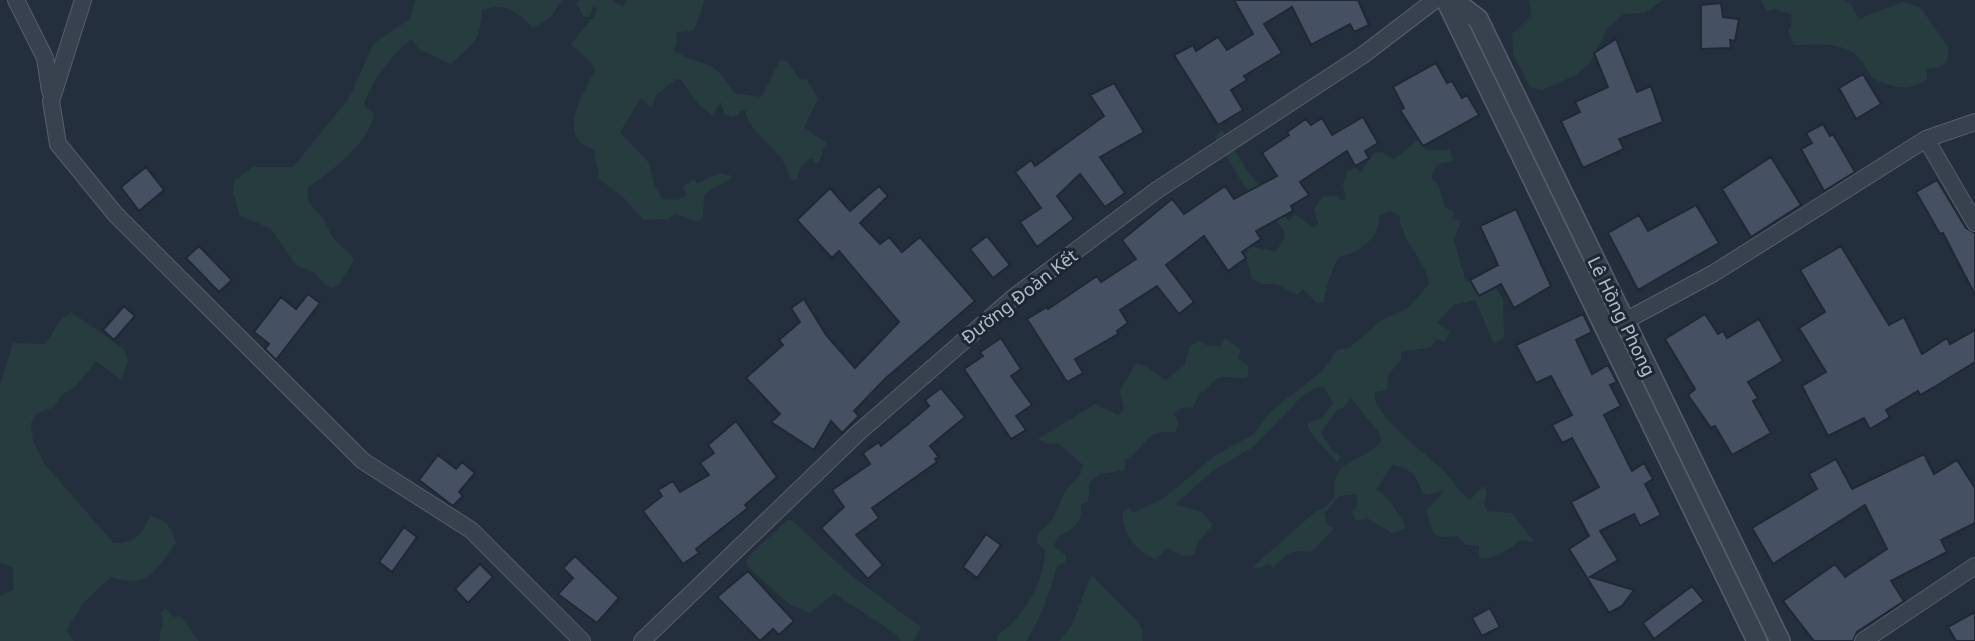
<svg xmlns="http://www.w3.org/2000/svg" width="1975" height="641" font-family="'Noto Sans',sans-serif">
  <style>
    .green { fill: #263c3f }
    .building { fill: #455162; stroke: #1f2835; stroke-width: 2 }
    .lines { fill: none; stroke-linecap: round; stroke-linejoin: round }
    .minor-casing { stroke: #565f6c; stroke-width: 18 }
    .tertiary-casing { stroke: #565f6c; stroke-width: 22 }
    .minor { stroke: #38414e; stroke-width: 16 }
    .tertiary { stroke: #38414e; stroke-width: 19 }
    .labels { text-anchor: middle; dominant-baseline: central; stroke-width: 6; stroke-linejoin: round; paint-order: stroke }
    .street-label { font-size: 18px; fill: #b4bcc9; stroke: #1d2633 }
  </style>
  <rect width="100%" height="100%" fill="#242f3e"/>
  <path class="green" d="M415 0H562L551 17 533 28C518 13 505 0 482 11 480 42 473 43 451 64L418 49 413 39C396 47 367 88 364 106L374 113C370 143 332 171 308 187 305 205 315 208 324 220 328 224 328 231 331 235 338 245 348 249 354 260L340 284 332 288 325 285 315 273 296 265 270 228 240 216 233 192 234 181 252 167H293L349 98 374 43 410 19Z
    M580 0H613L623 7 626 0H705L694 30 676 33 677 43 673 50C702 69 712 54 734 93L761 97 780 60 787 61 800 80 807 79 818 99 804 127 826 143 819 162 816 163 811 158 800 168 797 179 792 181C788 172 785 162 779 155 769 145 745 125 746 111L741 110 738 115 731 117 724 114 721 102 712 115 698 104 681 80 676 79 656 95 652 108 641 98 620 132 649 163 654 184 662 199 677 200 687 195 683 187 693 180 698 183 719 173 733 176C725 185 712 185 704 196L703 217 698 222 675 214 668 219 643 220 624 198 599 179 594 150C555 136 582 96 595 71L592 64 571 44 595 15 597 8 594 6 589 17H583L577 4Z
    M1529 0H1663L1644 13 1624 14 1607 29 1590 63 1576 75 1542 90 1530 87 1513 54 1512 34 1531 15Z
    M1761 0H1844L1851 4 1859 19 1903 2 1920 7 1949 48 1947 62 1940 67 1927 69V79C1908 93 1892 87 1872 78 1854 40 1832 44 1794 45L1788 31 1792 24 1791 14 1774 9 1767 11Z
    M1222 130 1249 173 1289 221 1295 214 1314 228 1318 224 1314 209 1322 197 1337 195 1341 201 1346 199 1343 184 1347 172 1355 168 1361 172 1374 153 1381 152 1394 159 1418 140 1427 150H1449L1454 161 1437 164 1431 178 1438 184 1445 207 1454 212 1452 219 1461 220 1454 241 1466 282 1487 274 1503 299 1504 338 1494 344 1475 300 1454 305 1437 323 1450 331 1445 342 1437 339 1431 347 1401 352V359L1389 374 1387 390 1375 392V400C1380 418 1424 454 1440 467 1451 476 1458 493 1470 500L1483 486 1487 491 1484 504 1487 511 1512 513 1534 542 1520 540C1510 549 1493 561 1479 558V546L1466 545 1457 536C1429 540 1433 532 1426 510L1445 490 1427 495 1422 493C1420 478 1408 466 1392 465L1376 490C1390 496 1397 513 1405 525L1404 529 1392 533 1367 518 1356 521 1352 512 1358 506 1356 494 1339 496 1324 514 1328 525 1334 528 1312 552C1287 550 1290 552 1273 568L1269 564 1256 569 1254 566 1316 511 1326 507 1335 496C1329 456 1364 465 1381 441L1380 434 1351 398 1344 407 1337 410 1321 433 1332 450 1341 457 1337 462 1333 458 1308 429V423L1322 417 1333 403 1324 387H1317L1301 397 1253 447 1212 471 1175 505 1201 511 1213 525 1199 540 1194 555 1183 556 1167 548 1156 559C1138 554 1121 532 1123 512L1129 507 1133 513 1164 498 1216 455 1254 434 1270 412 1322 371 1337 350 1349 348 1382 320 1408 308 1429 284C1426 260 1402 244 1399 215L1389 211 1379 216C1380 238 1359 253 1339 257 1332 269 1325 289 1324 302L1317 303 1303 289 1297 295 1276 284H1262L1252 279 1245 255 1250 246 1276 252 1284 238V230L1243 184 1215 137Z
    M71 312 124 349 128 361 121 380 96 361 76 386 63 394 52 408 37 413 31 423 33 441 45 465 114 543C134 544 142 534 150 516 167 520 171 527 176 543 156 571 147 589 111 577L84 602 66 631 74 641H0V596L14 590 13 567 0 563V385L13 343 45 344 60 321Z
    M1225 338 1241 350 1238 358 1249 367 1247 378C1226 380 1220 369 1205 391L1200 392 1193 407 1182 408 1174 414 1178 421 1176 432C1143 429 1147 447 1125 460V470L1100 474 1090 482 1088 502 1081 505C1083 525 1071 530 1057 537L1054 547 1066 555 1065 562 1057 566C1050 592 1041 618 1026 641H997L998 635C1024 616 1045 582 1045 550L1037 543 1039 532 1051 522 1066 490 1081 473 1083 465 1058 443 1047 444 1038 439 1095 404 1118 415 1124 410 1120 390 1136 364 1146 366 1165 380 1184 366 1190 346 1199 341 1209 346H1221Z
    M787 520 793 521 849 574 921 627 913 641H901L896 634 834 593 810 613 789 604 749 568 746 562 749 556Z
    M1091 575 1136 620 1142 629 1143 641H1059L1072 625Z
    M165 608 174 617 180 616 199 641H159L163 620 160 613Z"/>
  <path class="building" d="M1234 0H1358L1369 25 1354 32 1350 24 1311 45 1292 7 1264 24 1282 53 1244 76 1247 80 1231 90 1243 110 1218 125 1174 55 1193 45 1196 51 1218 37 1227 50 1253 34Z
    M1721 3 1723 17 1739 19 1735 41 1730 40 1731 48 1701 49V5Z
    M1616 39 1637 92 1651 86 1663 122 1619 139 1624 149 1583 168 1561 121 1580 112 1575 102 1608 87 1594 53Z
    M1436 63 1447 83 1452 81 1462 98 1467 95 1479 115 1423 146 1400 110 1404 108 1393 87Z
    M1863 74 1881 104 1856 119 1839 88Z
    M1114 83 1144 132 1100 157 1125 193 1105 207 1080 174 1057 196 1074 219 1037 247 1020 222 1041 208 1015 172 1031 160 1035 166 1104 116 1090 95Z
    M1363 117 1378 143 1365 151 1369 158 1355 166 1347 151 1300 182 1309 195 1291 206 1293 211 1256 231 1261 239 1242 252 1246 258 1228 271 1204 236 1166 265 1194 302 1179 314 1157 286 1120 310 1128 323 1117 331 1118 334 1075 359 1083 373 1067 382 1027 319 1047 307 1048 309 1097 276 1101 282 1136 259 1122 240 1172 199 1184 214 1225 186 1234 199 1277 176 1262 153 1289 135 1287 132 1306 119 1311 125 1322 118 1332 135Z
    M1823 124 1830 136 1833 134 1855 172 1824 191 1801 149 1812 143 1806 133Z
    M1771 157 1801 205 1751 237 1722 189Z
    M146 167 164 190 139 211 121 187Z
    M1937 180 1966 228 1975 233V295L1943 233 1940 234 1916 192Z
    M879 186 888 196 860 223 880 244 889 237 902 252 920 237 975 301 886 378 854 411 859 416 842 433 831 421 814 450 771 422 780 414 746 378 783 345 779 340 800 322 791 308 804 299 826 335 855 368 899 322 839 251 832 258 797 220 830 188 850 211Z
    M1696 205 1719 243 1638 290 1608 233 1639 215 1648 231Z
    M1516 209 1551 286 1514 308 1501 284 1479 296 1470 280 1498 265 1480 226Z
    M987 236 1010 265 993 278 970 249Z
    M199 246 232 280 219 292 186 258Z
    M1841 246 1889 325 1904 317 1922 354 1947 338 1950 344 1975 330V362L1936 386 1920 395 1918 391 1886 410 1890 417 1870 429 1864 418 1828 436 1802 386 1826 372 1799 328 1825 312 1800 270Z
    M308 294 320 303 276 360 265 349 269 344 254 332 281 297 296 309Z
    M124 306 135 316 114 340 103 330Z
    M1583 314 1592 332 1576 340 1592 374 1608 365 1617 382 1610 385 1621 406 1604 415 1632 471 1644 463 1653 479 1645 484 1661 515 1640 526 1634 514 1600 531 1618 560 1590 577 1634 590 1622 606 1609 613 1569 549 1589 536 1571 502 1599 487 1572 438 1562 443 1552 425 1572 415 1551 376 1536 383 1516 345Z
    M1705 314 1718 334 1723 331 1727 338 1759 319 1783 361 1748 382 1758 398 1753 401 1771 433 1732 455 1715 426 1711 428 1688 395 1695 389 1665 339Z
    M1001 338 1021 369 1011 376 1032 405 1016 416 1026 430 1011 439 964 369 983 356 980 352Z
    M941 388 965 417 930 446 939 457 935 459 937 462 872 508 879 518 856 535 883 565 868 579 821 528 844 507 832 490 870 464 863 453 879 442 881 446 907 425 929 406 925 400Z
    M736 421 777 477 745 505 748 508 696 549 699 553 683 564 643 511 662 496 658 490 673 481 680 492 709 475 700 463 714 453 708 445Z
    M1924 454 1934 474 1957 460 1975 488V523L1941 540 1947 552 1891 581 1904 601 1857 632 1853 641H1814L1783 601 1835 564 1845 577 1887 549 1865 505 1773 564 1752 528 1817 489 1809 474 1836 459 1852 489Z
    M438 455 456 469 462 462 475 473 459 492 463 496 453 506 419 480Z
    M404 527 417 537 392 572 379 562Z
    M986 534 1001 545 977 578 963 567Z
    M575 556 619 598 597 623 558 594 573 578 563 568Z
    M480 564 493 577 468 603 455 589Z
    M748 571 794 621 779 635 773 629 760 641 717 597Z
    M1692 586 1704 601 1654 639 1643 623Z
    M1490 608 1500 627 1482 636 1472 618Z
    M1975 612V641H1956L1948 627Z"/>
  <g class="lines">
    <g class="minor-casing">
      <path id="minor" d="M16 0 45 58 50 91
        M83 0 51 101 58 144 116 215 363 461 471 530 582 641
        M1926 139 1975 223
        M1625 321 1714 273 1926 139 1975 122
        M642 641 858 433 1014 297 1157 190 1363 55 1435 0
        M1863 641 1975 566"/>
    </g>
    <g class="tertiary-casing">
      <path id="tertiary" d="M1446 0 1757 641
        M1453 0 1478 19 1780 641"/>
    </g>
    <use href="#minor" class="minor"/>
    <use href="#tertiary" class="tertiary"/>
  </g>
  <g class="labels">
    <g class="street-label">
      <text transform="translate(1019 296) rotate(-38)">Đường Đoàn Kết</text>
      <text transform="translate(1622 316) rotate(64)">Lê Hồng Phong</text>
    </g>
  </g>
</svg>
